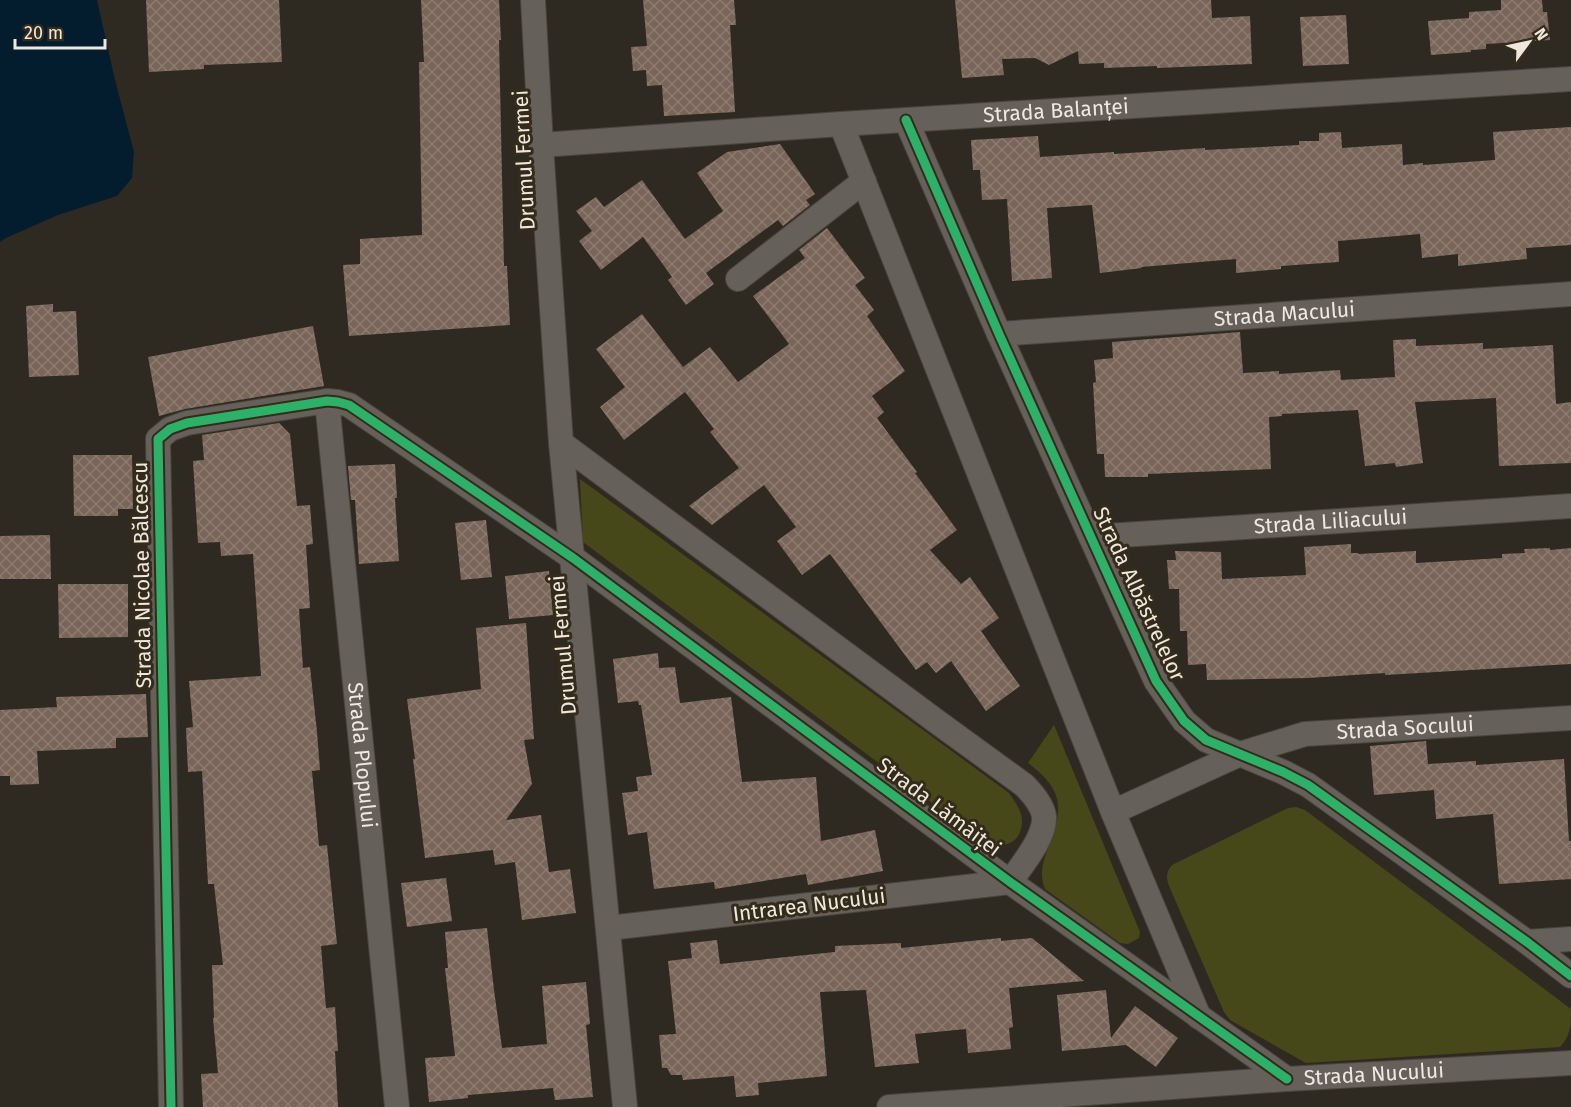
<svg xmlns="http://www.w3.org/2000/svg" width="1571" height="1107" font-family="'Fira Sans',sans-serif">
  <style>
    .green { fill: #474819 }
    .water { fill: #041d2e }
    .building { fill: url(#building-cross-hatch) }
    .lines { fill: none; stroke-linecap: round; stroke-linejoin: round }
    .street-casing { stroke: #4a453d; stroke-width: 26 }
    .street { stroke: #656059; stroke-width: 24 }
    .cycleway-casing { stroke: #352b1b; stroke-width: 13 }
    .cycleway { stroke: #2db169; stroke-width: 9 }
    .labels { text-anchor: middle; dominant-baseline: central; stroke-width: 6; stroke-linejoin: round; paint-order: stroke }
    .street-label { font-size: 21px; fill: #efe8df; stroke: #352b1b }
  </style>
  <defs>
    <pattern id="building-cross-hatch" width="8" height="8" patternUnits="userSpaceOnUse" patternTransform="scale(1.5)"><rect width="8" height="8" fill="#796559"/><path d="M0 0l8 8M0 8l8-8" fill="none" stroke="#8c7b70"/></pattern>
  </defs>
  <rect width="100%" height="100%" fill="#2f2a21"/>
  <path class="green" d="M580 479 1009 793C1015 802 1023 812 1022 823 1020 846 1001 849 983 841L583 542Z
    M1054 725 1140 932 1139 938 1128 944 1120 943 1045 889C1039 873 1043 863 1048 848 1064 808 1064 790 1028 763Z
    M1296 807 1305 810 1571 1009C1571 1026 1571 1035 1560 1047L1306 1063 1230 1020 1224 1012 1169 886C1166 877 1166 872 1172 865L1288 808Z"/>
  <path class="water" d="M0 0H97L115 80 134 152 132 178 117 196 58 215 6 238 0 242Z"/>
  <path class="building" d="M146 0H279L282 62 204 65V69L149 72Z
    M421 0H499L501 40H499L504 266H507L510 325 349 336 343 265 360 264V239L422 235 419 62H424Z
    M643 0H734L736 25H730L735 112 664 116 662 85 647 86 646 70 633 71 631 47 647 46Z
    M955 0H1211L1212 18 1250 16 1252 64 1157 68V66L1104 68V63L1079 64 1078 51 1049 65 1035 58 1002 59 1004 75 962 78Z
    M1501 0H1542L1543 12H1547L1550 40 1486 44V49L1471 50V52L1431 55 1428 21 1469 18V12L1501 10Z
    M1346 15 1349 64 1303 66 1300 17Z
    M1571 127V245L1526 248 1527 259 1458 266V254L1422 258 1420 234 1338 241 1339 262 1281 266V269L1236 273V259L1141 267 1142 268 1100 273 1092 205 1047 208 1052 278 1012 281 1007 199 982 200 980 170H973L971 140 1038 136 1040 157 1114 152V154L1205 148V150L1299 145V141H1319V133L1341 132 1342 148 1402 144 1403 165 1423 163V165L1495 160 1493 132Z
    M780 144 815 194 806 200 810 205 783 226 778 220 706 273 714 284 686 305 668 280 672 277 643 237 601 270 579 241 592 231 576 211 596 197 604 207 642 180 685 239 723 211 697 173 727 152Z
    M827 228 865 278 855 285 874 310 867 316 905 371 872 396 884 412 877 418 917 472 915 473 957 530 930 550 961 584 970 577 999 618 981 631 1020 686 986 711 951 661 936 673 927 662 916 670 830 554 802 575 777 541 796 527 764 485 712 525 689 506 739 468 710 432 714 429 685 392 624 440 600 407 625 387 596 349 642 314 683 367 710 347 738 382 789 344 753 296 805 258 799 250Z
    M53 304V312L76 311 79 375 29 377 26 306Z
    M313 326 324 386 185 409 159 416 148 357Z
    M1240 332 1243 373 1279 371V374L1340 370 1341 380 1395 377 1393 340 1416 339V346L1483 343V349L1553 345 1556 404 1571 402V463L1499 466 1496 398 1415 402 1423 463 1396 467 1395 463 1365 466 1358 410 1282 414V416L1269 417 1271 469 1148 474V477H1105L1104 454H1097L1093 383 1096 382 1094 360 1113 358 1112 342Z
    M279 423 290 434 297 506 310 505 313 544 306 545 310 608 299 609 303 668 310 667 317 732 320 770 312 771 319 846 327 845 337 944 321 946 326 1008 335 1007 338 1051H335L338 1107H203L201 1074 218 1073 213 1018H214L212 965H223L214 884H208L202 771 188 772 186 728 193 727 189 681 261 676 253 554 221 556 220 542 198 543 193 461 204 460 202 435Z
    M73 455H132L133 509H118V516H74Z
    M395 464 397 498H395L399 561 359 564 355 500H351L348 466Z
    M486 520 492 577 461 580 455 523Z
    M50 535 51 579H0V536Z
    M1351 544V553H1358V554L1416 551V563L1502 558V554L1525 553 1524 549 1550 548V550L1571 548V664L1385 675V673L1308 678 1207 680 1206 664 1188 665 1187 631H1180L1179 589H1169L1167 560H1176L1175 551 1221 552 1222 579 1306 575 1304 547Z
    M549 571 553 615 509 619 505 576Z
    M58 584H128V637L59 638Z
    M526 623 534 739 524 740 532 784 506 820 541 815 549 872 570 869 576 913 522 920 515 862 495 865 493 850 425 858 413 759H415L407 699 481 689 476 628Z
    M658 653 659 668 675 667 680 703 731 697 742 782 816 777 821 841 875 830 883 871 808 885 806 874 715 889 714 882 654 889 647 832 628 835 622 793 638 791 636 777 652 775 641 705H639L638 701 618 703 613 659Z
    M146 694 148 737 116 738V748L37 751 39 784 10 785V776H0V710L57 707 56 697Z
    M1426 741 1428 764 1476 761V765L1564 759 1569 841H1571V879L1499 884 1493 814 1436 819 1434 790 1374 795 1370 746Z
    M446 878 452 921 407 927 401 883Z
    M487 928 494 990 502 1048 547 1044 542 986 586 982 590 1024 586 1025 593 1097 555 1100 553 1088 468 1095V1098L429 1102 425 1058 455 1056 445 968H448L445 932Z
    M1001 938V941L1032 938 1084 981 1009 988 1013 1027 1009 1028 1011 1049 968 1053 966 1029 915 1034 919 1063 875 1067 866 990 820 992 827 1076 758 1083 759 1095 736 1097 734 1076 683 1080 682 1075H671L667 1068H662L659 1035 676 1034 668 961 692 958 690 943 717 940 720 964 835 952V946L901 943V948Z
    M1106 990 1111 1038 1135 1006 1178 1038 1156 1067 1126 1045 1062 1051 1057 995Z"/>
  <g class="lines">
    <g class="street-casing">
      <g id="street">
        <path d="M533 0 541 145 561 443 625 1107"/>
        <path d="M906 120 999 334 1156 681 1184 721 1206 740 1283 772 1308 785 1527 942 1571 976"/>
        <path d="M841 124 1113 812 1199 1017"/>
        <path id="s1" d="M541 145 841 124 1571 79"/>
        <path d="M738 279 864 181"/>
        <path id="s2" d="M999 334 1571 294"/>
        <path id="s3" d="M327 401 397 1107"/>
        <path d="M561 443 936 721 1024 785C1032 793 1042 804 1044 816 1046 837 1021 866 1010 882L609 928"/>
        <path id="s4" d="M1091 537 1571 506"/>
        <path id="s5" d="M1113 812 1240 754 1305 734 1571 718"/>
        <path d="M1527 942 1571 939"/>
        <path d="M171 1107 158 439 170 429 187 423 327 401 338 402 349 405 573 558 1010 882 1287 1079"/>
        <path id="s6" d="M889 1107 1287 1079 1571 1063"/>
      </g>
    </g>
    <use href="#street" class="street"/>
    <g class="cycleway-casing">
      <path id="cycleway" d="M906 120 999 334 1156 681 1184 721 1206 740 1283 772 1308 785 1527 942 1571 976
        M171 1107 158 439 170 429 187 423 327 401 338 402 349 405 573 558 1010 882 1287 1079"/>
    </g>
    <use href="#cycleway" class="cycleway"/>
  </g>
  <g class="labels">
    <g class="street-label">
      <text stroke="none"><textPath href="#s1" startOffset="516">Strada Balanței</textPath></text>
      <text transform="translate(524 160) rotate(-93)">Drumul Fermei</text>
      <text stroke="none"><textPath href="#s2" startOffset="286">Strada Macului</textPath></text>
      <text stroke="none"><textPath href="#s4" startOffset="240">Strada Liliacului</textPath></text>
      <text transform="translate(142 575) rotate(-91)">Strada Nicolae Bălcescu</text>
      <text transform="translate(1139 594) rotate(65)">Strada Albăstrelelor</text>
      <text transform="translate(563 645) rotate(-95)">Drumul Fermei</text>
      <text stroke="none"><textPath href="#s5" startOffset="308">Strada Socului</textPath></text>
      <text stroke="none"><textPath href="#s3" startOffset="356">Strada Plopului</textPath></text>
      <text transform="translate(939 807) rotate(37)">Strada Lămâiței</text>
      <text transform="translate(809 905) rotate(-7)">Intrarea Nucului</text>
      <text stroke="none"><textPath href="#s6" startOffset="486">Strada Nucului</textPath></text>
    </g>
  </g>
  <g transform="translate(1529 42) rotate(57)" stroke="#352b1b" stroke-width="4.5" paint-order="stroke">
  <path d="M0-4.5L10 22L0 15L-10 22Z" fill="#efe8df"/>
  <text y="-9" font-size="16" font-weight="bold" text-anchor="middle" fill="#efe8df">N</text>
  </g>
  <path d="M15 39v9h90v-9" fill="none" stroke="#efe8df" stroke-width="3"/>
  <text x="24" y="39" font-size="18" fill="#efe8df" stroke="#352b1b" stroke-width="4.5" paint-order="stroke">20 m</text>
</svg>
